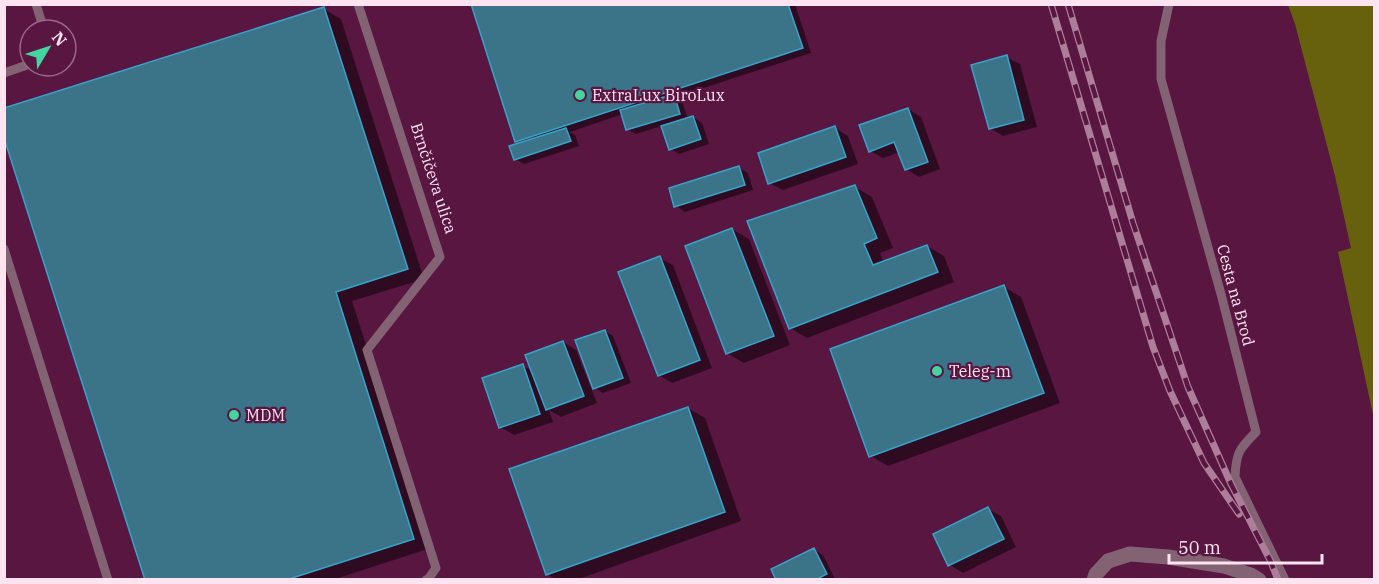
<svg xmlns="http://www.w3.org/2000/svg" width="1379" height="584" font-family="'IBM Plex Serif',serif">
  <style>
    .green { fill: #67610d }
    .shadow { fill: #0007 }
    .building { fill: #3b7388; stroke: #38a3c8; stroke-width: 1.5 }
    .lines { fill: none; stroke-linecap: round; stroke-linejoin: round }
    .service { stroke: #836274; stroke-width: 9 }
    .minor { stroke: #836274; stroke-width: 15 }
    .rail-casing { stroke: #ac7e9a; stroke-width: 7 }
    .rail { stroke: #591641; stroke-width: 4.5; stroke-dasharray: 14; stroke-linecap: butt }
    .poi-dot { fill: #43d4a0; stroke: #591641; stroke-width: 2 }
    .labels { text-anchor: middle; dominant-baseline: central; stroke-width: 4.5; stroke-linejoin: round; paint-order: stroke }
    .poi-label { font-size: 16px; fill: #fee4f1; stroke: #591641; text-anchor: start }
    .street-label { font-size: 16px; fill: #fee4f1; stroke: #591641 }
  </style>
  <rect width="100%" height="100%" fill="#591641"/>
  <path class="green" d="M1288 5H1374V419L1338 252 1351 248 1335 176 1295 24Z"/>
  <path class="shadow" d="M472 4H795L811 53 676 97 682 101 688 119 693 117 702 123 709 144 679 154 670 149 662 126 636 134 627 129 623 114 570 132 575 135 579 146 524 164 515 159 522 144 517 141Z
    M324 9 341 19 424 279 352 301 431 548 332 580H147Z
    M1006 57 1020 64 1037 127 1003 136 990 128Z
    M908 109 921 117 940 169 919 177 906 169 900 152 883 158 870 151Z
    M835 128 848 136 858 164 783 190 769 183Z
    M739 168 748 173 753 190 685 212 676 206Z
    M855 187 872 197 893 248 880 253 884 263 927 246 944 256 954 282 807 338 790 328Z
    M732 229 749 239 790 345 744 363 727 353Z
    M659 258 673 265 712 368 672 383 659 375Z
    M1004 287 1021 297 1060 403 888 466 871 456Z
    M605 331 613 336 631 383 603 393 595 388Z
    M563 342 576 350 597 403 561 417 549 410 553 422 514 435 500 427 523 366 533 371Z
    M688 408 705 418 741 521 576 580H557L547 574Z
    M988 509 1001 516 1016 547 963 573 950 565 935 535Z
    M814 550 823 555 835 579 778 580Z"/>
  <path class="building" d="M471 4H788L803 48 515 142Z
    M324 7 408 269 336 292 414 539 286 580H145L4 138V108Z
    M1007 55 1024 120 989 129 971 65Z
    M674 94 680 114 626 130 620 110Z
    M908 108 928 162 905 170 894 142 869 152 859 125Z
    M693 116 701 139 669 150 661 126Z
    M835 126 846 157 768 184 758 153Z
    M566 128 571 141 514 160 509 146Z
    M739 166 745 185 674 207 669 188Z
    M855 185 877 238 864 244 873 265 927 245 938 272 789 329 747 221Z
    M732 228 774 336 726 354 685 246Z
    M660 256 700 360 658 376 618 272Z
    M1004 285 1044 393 869 457 830 349Z
    M605 330 623 378 593 389 575 340Z
    M563 341 584 396 546 410 525 355Z
    M523 364 540 414 499 428 482 378Z
    M688 407 725 512 546 575 509 469Z
    M988 507 1004 539 948 566 933 534Z
    M814 548 827 574 815 580H776L771 569Z"/>
  <g class="lines">
    <path class="service" d="M36 4 44 30
      M358 4 440 257 367 350 436 568 429 578 426 580
      M1169 4 1161 41V79L1221 294 1256 432C1239 449 1236 453 1235 477L1285 580
      M4 73 30 64
      M4 249 108 580"/>
    <path class="minor" d="M1094 580 1096 574 1108 561 1130 554 1168 557 1224 566 1251 575 1259 580"/>
    <g class="rail-casing">
      <path id="rail" d="M1051 4 1153 347 1170 391 1204 463 1239 514
        M1068 4 1133 223 1188 387 1231 484 1271 562 1278 580"/>
    </g>
    <use href="#rail" class="rail"/>
  </g>
  <g class="poi-dot">
    <circle cx="580" cy="95" r="6"/>
    <circle cx="937" cy="371" r="6"/>
    <circle cx="234" cy="415" r="6"/>
  </g>
  <g class="labels">
    <g class="poi-label">
      <text x="592" y="95">ExtraLux BiroLux</text>
      <text x="949" y="371">Teleg-m</text>
      <text x="246" y="415">MDM</text>
    </g>
    <g class="street-label">
      <text transform="translate(434 178) rotate(72)">Brnčičeva ulica</text>
      <text transform="translate(1236 295) rotate(75)">Cesta na Brod</text>
    </g>
  </g>
  <rect width="1379" height="584" fill="none" stroke="#fee4f1" stroke-width="12"/>
  <g transform="translate(48 48) rotate(51)"><circle r="28" fill="#591641" stroke="#9b6887" stroke-width="1.5"/>
  <path d="M0-4.5L10 22L0 15L-10 22Z" fill="#43d4a0"/>
  <text y="-9" font-size="16" font-weight="bold" text-anchor="middle" fill="#fee4f1">N</text>
  </g>
  <path d="M1169 554v9h153v-9" fill="none" stroke="#fee4f1" stroke-width="3"/>
  <text x="1178" y="554" font-size="18" fill="#fee4f1" stroke="#591641" stroke-width="4.5" paint-order="stroke">50 m</text>
</svg>
